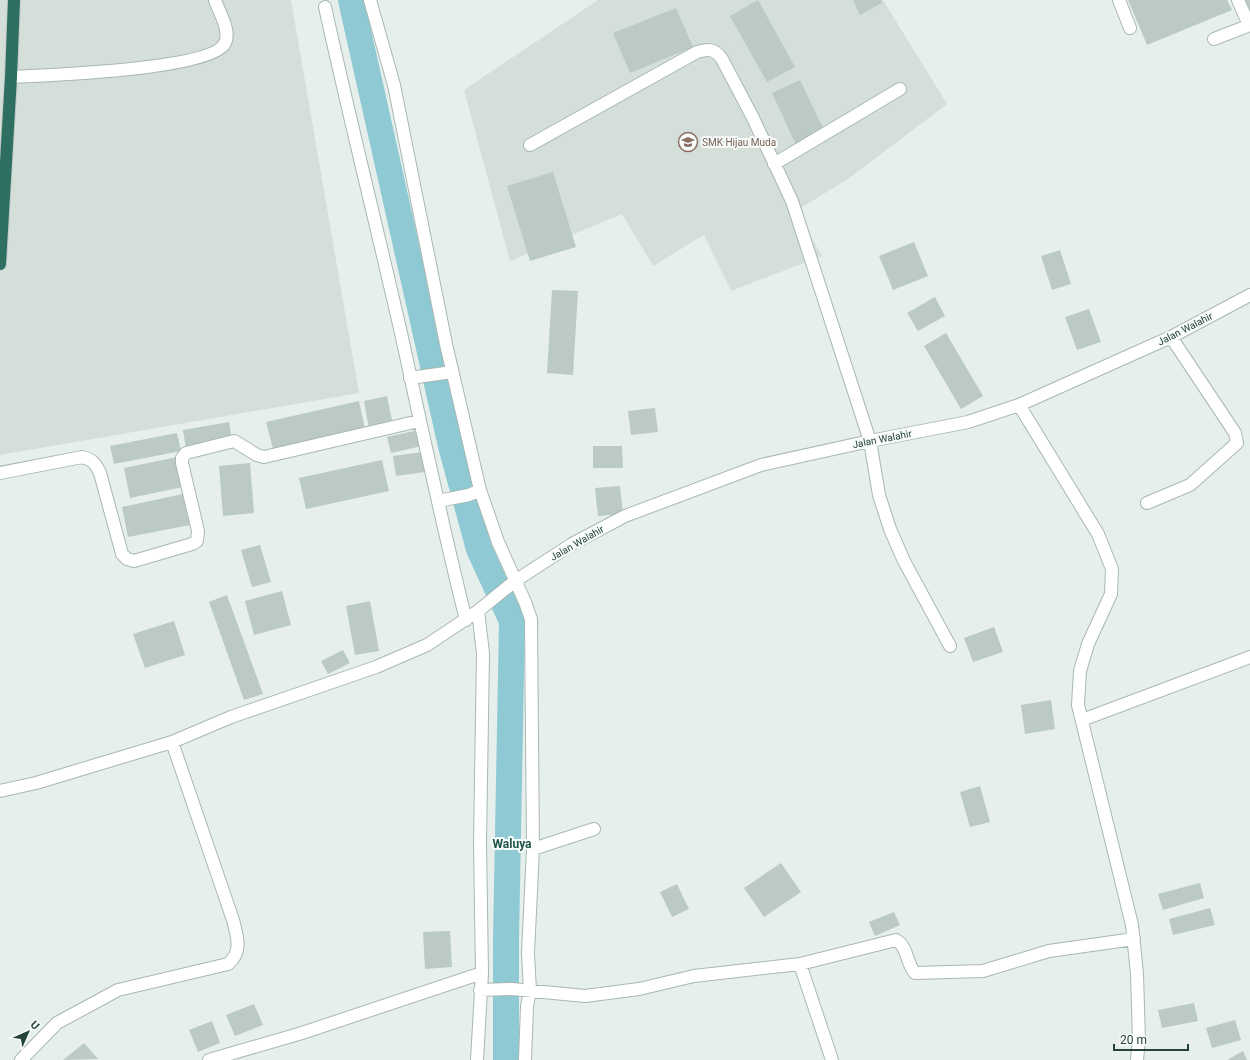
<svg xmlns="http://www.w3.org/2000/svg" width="1250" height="1060" font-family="Roboto,sans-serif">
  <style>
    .built { fill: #d4dfda }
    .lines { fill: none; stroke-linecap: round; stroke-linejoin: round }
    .canal { stroke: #8ec9d4; stroke-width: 26 }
    .building { fill: #bbcac4 }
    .minor-casing { stroke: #a8b8b2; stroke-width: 14 }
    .highway-casing { stroke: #c2cac8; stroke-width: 14 }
    .minor { stroke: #fff; stroke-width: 12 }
    .highway { stroke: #2f6f62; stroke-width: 12 }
    .labels { text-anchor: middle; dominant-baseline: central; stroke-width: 4; stroke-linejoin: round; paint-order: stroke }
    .education-label { font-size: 10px; fill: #785e54; stroke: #f7fbf9; text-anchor: start }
    .street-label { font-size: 10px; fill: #24423a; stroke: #f7fbf9 }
    .quarter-label { font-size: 12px; font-weight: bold; fill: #1f5548; stroke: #f7fbf9 }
  </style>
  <rect width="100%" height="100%" fill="#e6efeb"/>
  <path class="built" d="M0 0H291L359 393 0 455Z
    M598 0H883L947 104 848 179 796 211 822 256 731 291 704 235 653 266 622 214 510 261 464 90Z"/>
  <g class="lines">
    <path class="canal" d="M351 0 451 446 479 549 512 621 506 940V1060"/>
  </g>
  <path class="building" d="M758 0 795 67 767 82 730 16Z
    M853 0H881L882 3 860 15Z
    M1128 0H1227L1232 10 1147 45Z
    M1240 0H1250V11L1246 13Z
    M676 8 693 47 630 73 613 33Z
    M800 80 825 132 796 145 772 93Z
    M553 172 576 247 530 261 507 186Z
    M914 242 928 276 893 290 879 256Z
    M1060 250 1071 284 1052 290 1041 256Z
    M552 290 578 291 573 375 547 373Z
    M935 297 945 316 918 331 907 313Z
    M1089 309 1101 342 1077 350 1065 317Z
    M946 333 983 396 961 409 924 346Z
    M387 396 393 425 369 429 364 401Z
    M359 401 365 429 273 449 266 422Z
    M655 408 658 432 631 435 628 411Z
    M229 422 232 440 186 449 183 430Z
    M418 430 422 446 391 453 387 437Z
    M177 433 181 451 114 464 110 446Z
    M593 446H622L623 468H593Z
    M422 452 425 472 396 476 393 456Z
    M177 457 183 487 130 498 124 468Z
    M382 460 389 491 306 509 299 478Z
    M250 463 254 513 223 516 219 466Z
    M620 486 623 514 598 516 595 488Z
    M183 494 190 525 128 537 122 507Z
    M260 545 271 582 252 587 241 550Z
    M282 591 291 625 254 635 245 601Z
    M227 595 263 694 244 700 209 602Z
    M370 601 379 651 355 655 346 606Z
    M174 621 185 655 145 668 133 634Z
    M994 627 1003 652 973 662 964 638Z
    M343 650 350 663 328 674 321 661Z
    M1051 700 1055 729 1025 734 1021 705Z
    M980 786 990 822 970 827 960 792Z
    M781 863 801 892 764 917 744 888Z
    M1200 883 1204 898 1163 910 1158 894Z
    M677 884 689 909 672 917 660 892Z
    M1210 908 1215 925 1173 935 1169 919Z
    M894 912 900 925 875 936 869 922Z
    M450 931 452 967 425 969 423 932Z
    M1194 1003 1198 1021 1162 1028 1158 1010Z
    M254 1004 263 1025 235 1036 226 1015Z
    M1235 1020 1241 1040 1212 1048 1206 1028Z
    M212 1021 220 1043 198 1052 189 1030Z
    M84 1043 98 1059 63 1060Z
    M1243 1051 1247 1060H1227Z"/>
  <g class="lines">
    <g class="minor-casing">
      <path id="minor" d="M370 0 394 85 446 344 480 490 498 542 525 602 531 619 533 849 528 953 530 991 527 1006 525 1060
        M1119 0 1130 28
        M1238 0 1249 25
        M325 7C349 116 376 224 401 333 422 429 442 525 466 620
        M1214 39 1250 25
        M11 77C45 75 212 70 225 43 231 31 219 12 215 0
        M530 145 697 52C709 49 714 48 722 59L752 116 792 201 870 441 879 495 890 529 904 561 950 646
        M774 164 900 89
        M410 378 452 372
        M1019 405 1098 534 1112 569 1111 594 1088 644 1080 671 1078 705 1132 925 1137 974 1139 1040 1137 1060
        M0 473 82 457C92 459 96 464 100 473L122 554 127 559 134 561 192 544 197 541 198 531 182 463V458L186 453 234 441 257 455 264 457 419 421
        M438 501 469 495 480 490
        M1147 503 1190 485 1237 443 1235 433 1171 337
        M1082 720 1250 657
        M0 791 36 783 172 742 231 717 376 667 427 645 478 611 515 581 572 544 625 516 761 465 870 441 968 422 1019 405 1171 337 1250 295
        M533 849 594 829
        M800 964 896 940C908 947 906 963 915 973L983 971 1049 951 1134 939
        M480 990 512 989 585 996 639 989 694 976 800 964 832 1060
        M21 1060 57 1023 118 990 228 964C243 952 237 936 233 920L172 742
        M209 1060 302 1033 482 973
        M477 1060 482 973 480 843 483 653 478 611"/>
    </g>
    <g class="highway-casing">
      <path id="highway" d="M0 264 11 77 14 0"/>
    </g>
    <use href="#minor" class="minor"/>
    <use href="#highway" class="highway"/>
  </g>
  <defs>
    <g id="school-ring" transform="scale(1)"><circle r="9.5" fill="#f7fbf9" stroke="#8d6e63" stroke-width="1.5"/><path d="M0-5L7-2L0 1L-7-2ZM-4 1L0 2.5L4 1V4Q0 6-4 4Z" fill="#8d6e63"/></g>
  </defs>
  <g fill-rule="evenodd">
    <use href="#school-ring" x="688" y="142"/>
  </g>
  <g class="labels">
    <g class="education-label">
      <text x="702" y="142">SMK Hijau Muda</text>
    </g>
    <g class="street-label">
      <text transform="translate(1185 329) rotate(-27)">Jalan Walahir</text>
      <text transform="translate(882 439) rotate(-11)">Jalan Walahir</text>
      <text transform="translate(577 543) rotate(-30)">Jalan Walahir</text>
    </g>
    <g class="quarter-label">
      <text x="512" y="844">Waluya</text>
    </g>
  </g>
  <g transform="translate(28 1032) rotate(45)" stroke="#f7fbf9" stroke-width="3" paint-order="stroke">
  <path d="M0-3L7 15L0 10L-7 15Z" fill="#24423a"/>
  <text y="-6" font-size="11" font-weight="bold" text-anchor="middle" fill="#24423a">U</text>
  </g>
  <path d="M1114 1044v6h74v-6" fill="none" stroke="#24423a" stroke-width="2"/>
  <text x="1120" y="1044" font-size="12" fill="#24423a" stroke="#f7fbf9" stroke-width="3" paint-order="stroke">20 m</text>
</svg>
